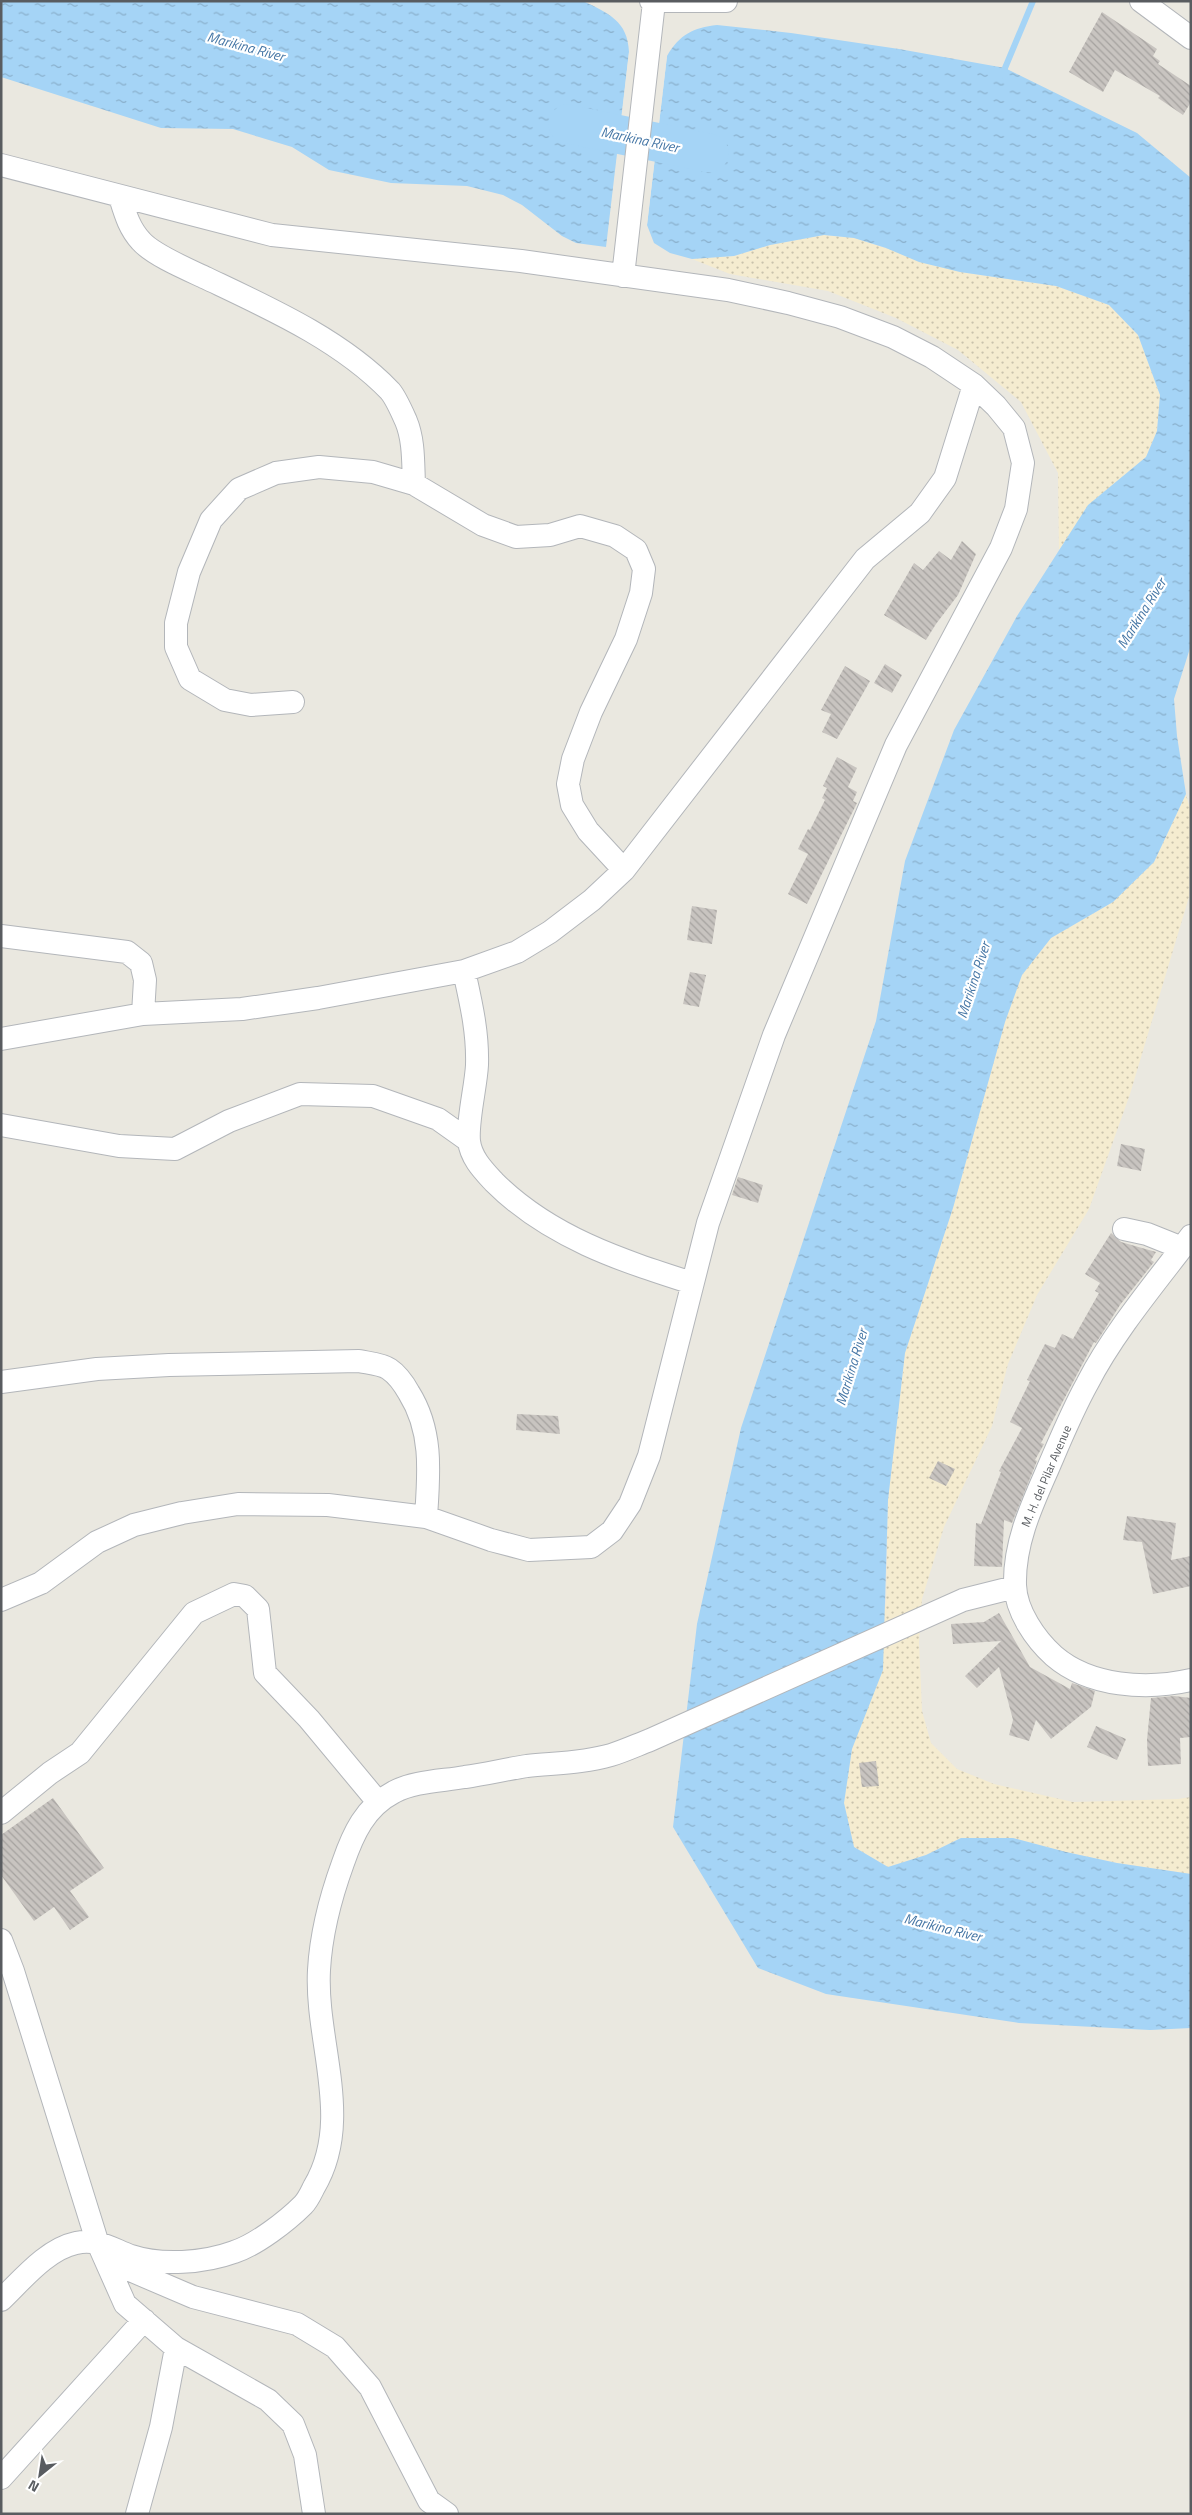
<svg xmlns="http://www.w3.org/2000/svg" width="1192" height="2515" font-family="'Titillium Web',sans-serif">
  <style>
    .sand { fill: url(#sand-dots) }
    .water { fill: url(#water-ripples) }
    .pier { fill: #eae8e0 }
    .lines { fill: none; stroke-linecap: round; stroke-linejoin: round }
    .stream { stroke: #a5d4f6; stroke-width: 6 }
    .river { stroke: #a5d4f6; stroke-width: 39 }
    .building { fill: url(#building-back-hatch) }
    .minor-casing { stroke: #b3b6ba; stroke-width: 24 }
    .minor { stroke: #fff; stroke-width: 22 }
    .labels { text-anchor: middle; dominant-baseline: central; stroke-width: 4.5; stroke-linejoin: round; paint-order: stroke }
    .street-label { font-size: 12px; fill: #595c60; stroke: #fff }
    .water-label { font-size: 14px; font-style: italic; fill: #4576a5; stroke: #fff }
  </style>
  <defs>
    <pattern id="sand-dots" width="8" height="8" patternUnits="userSpaceOnUse" patternTransform="scale(1.25)"><rect width="8" height="8" fill="#f5ecd0"/><path d="M2 2h.1M6 6h.1" fill="none" stroke="#c9c2ac" stroke-width="1.8" stroke-linecap="round"/></pattern>
    <pattern id="water-ripples" width="26" height="14" patternUnits="userSpaceOnUse" patternTransform="scale(1.25)"><rect width="26" height="14" fill="#a5d4f6"/><path d="M2 4q2-2 4 0t4 0M15 11q2-2 4 0t4 0" fill="none" stroke="#89afcb"/></pattern>
    <pattern id="building-back-hatch" width="6" height="6" patternUnits="userSpaceOnUse" patternTransform="scale(1.25)"><rect width="6" height="6" fill="#c8c4c0"/><path d="M-1 5l2 2M0 0l6 6M5-1l2 2" fill="none" stroke="#a5a29f"/></pattern>
  </defs>
  <rect width="100%" height="100%" fill="#eae8e0"/>
  <path class="sand" d="M824 235 854 238 960 272 1056 286 1109 305 1138 335 1160 395 1157 431 1146 457 1089 505 1059 550 1058 473 1021 402 958 350 896 318 828 291 730 274 692 259 734 256 770 245Z
    M1186 794 1191 813 1189 897 1130 1094 1089 1209 1037 1295 1008 1364 992 1426 944 1527 922 1599 919 1642 922 1711 931 1743 957 1769 994 1784 1073 1802 1178 1799 1191 1797V1874L1117 1863 1066 1852 1013 1838H961L926 1855 888 1867 854 1847 844 1803 852 1749 865 1714 886 1602 888 1500 905 1353 953 1208 1005 1022 1022 975 1051 938 1113 902 1154 862Z"/>
  <path class="water" d="M1 1H583C608 13 628 21 629 52L606 247 576 243 562 236 522 205 503 195 467 186 391 183 329 170 292 147 233 129 161 128 1 77Z
    M717 25 791 33 899 49 1005 68 1137 133 1191 178V645L1174 699 1177 736 1186 794 1154 862 1113 902 1051 938 1022 975 1005 1022 953 1208 905 1353 888 1500 883 1670 852 1749 844 1803 854 1847 888 1867 926 1855 961 1838H1013L1066 1852 1117 1863 1191 1874V2028L1150 2030 1019 2023 826 1994 758 1968 673 1827 697 1624 741 1428 876 1021 905 861 954 730 1017 616 1088 505 1146 457 1157 431 1160 395 1138 335 1109 305 1056 286 960 272 919 262 886 248 854 238 824 235 770 245 734 256 692 259 670 253 654 243 647 225 667 56C680 34 693 28 717 25Z"/>
  <path class="pier" d="M629 52H632L612 220H610Z
    M665 56H667L647 225 645 224Z"/>
  <g class="lines">
    <path class="stream" d="M1005 77V68L1033 1"/>
    <path class="river" d="M568 124 709 153"/>
  </g>
  <path class="building" d="M1102 12 1157 49 1153 56 1160 61 1158 64 1191 86V102L1183 115 1158 98 1160 96 1115 70 1103 92 1069 72Z
    M962 541 976 554 958 595 936 624 926 640 884 615 914 563 923 570 939 551 951 560Z
    M885 664 902 675 892 693 874 683Z
    M845 666 870 681 837 739 822 732 831 714 821 710Z
    M837 757 857 768 848 787 857 792 853 801 857 803 807 904 788 894 808 854 798 849 808 829 810 830 825 800 822 798 827 788 823 786Z
    M692 906 717 910 712 944 687 940Z
    M690 972 706 975 699 1007 683 1004Z
    M1121 1144 1145 1149 1141 1171 1117 1166Z
    M738 1177 763 1185 758 1203 732 1195Z
    M1111 1233 1121 1242 1156 1252 1151 1260 1154 1262 1120 1305 1096 1343 1094 1342 1041 1443 1044 1444 1035 1460 1037 1461 1012 1523 1004 1520 1002 1567 974 1566 976 1523 981 1524 1001 1472 999 1471 1022 1428 1010 1422 1030 1381 1027 1380 1045 1344 1055 1348 1062 1334 1073 1339 1099 1293 1095 1291 1100 1283 1085 1274Z
    M517 1414 558 1416 560 1434 516 1430Z
    M938 1461 955 1469 946 1486 929 1478Z
    M1127 1516 1176 1523 1171 1560 1191 1556V1586L1153 1594 1142 1542 1123 1540Z
    M999 1613 1030 1667 1070 1689 1072 1683 1095 1691 1091 1707 1051 1739 1036 1720 1029 1741 1009 1735 1013 1720 999 1667 977 1688 965 1676 1001 1641 953 1644 951 1624 984 1622Z
    M1174 1696 1191 1698V1737L1180 1738 1181 1764 1148 1766 1147 1740 1151 1698Z
    M1096 1726 1126 1739 1117 1760 1087 1747Z
    M876 1761 879 1786 862 1787 859 1763Z
    M53 1798 104 1868 70 1891 89 1917 70 1930 54 1907 34 1921 1 1875V1835Z"/>
  <g class="lines">
    <g class="minor-casing">
      <path id="minor" d="M651 1H726
        M1141 1 1191 38
        M1 165 272 235 521 261 728 290 788 303 840 317 893 337 932 357 974 385 996 406 1014 428 1023 463 1016 509 1001 548 896 745 774 1035 708 1223 649 1456 630 1504 612 1531 591 1547 529 1550 491 1540 426 1517 328 1505 238 1504 182 1513 134 1525 97 1542 41 1583 1 1600
        M120 197C125 213 129 228 141 241 153 255 189 270 206 278 269 308 341 340 390 391 396 398 402 412 406 421 414 440 413 463 414 484
        M623 276 654 2
        M293 702 251 705 225 700 190 679 176 647V623L189 572 211 520 239 489 276 473 319 467 373 472 414 484 483 525 516 537 550 535 580 526 615 536 636 550 644 569 641 593 626 639 591 712 573 759 568 784 572 805 588 831 624 870
        M1 936 127 952 141 963 145 980 143 1014
        M464 971C471 1003 478 1032 477 1065 476 1086 467 1121 469 1141 471 1158 483 1170 494 1182 549 1237 620 1260 692 1283
        M1 1039 143 1014 242 1009 318 998 464 971 517 952 550 932 592 900 624 870 865 559 920 513 945 478 974 385
        M1 1125 119 1146 175 1149 229 1121 300 1094 373 1096 438 1119 469 1141
        M1124 1229 1147 1234 1182 1248
        M1191 1236C1156 1282 1113 1333 1087 1384 1071 1413 1059 1443 1046 1473 1030 1509 1014 1545 1015 1585 1016 1611 1035 1639 1054 1656 1090 1687 1147 1690 1191 1680
        M1 1382 97 1369 169 1365 359 1361C368 1363 382 1364 389 1369 398 1375 404 1384 409 1393 433 1431 429 1473 426 1517
        M1 1813 50 1773 80 1753 194 1613 234 1594 245 1596 258 1609 265 1673 309 1719 378 1802
        M1 1940 13 1971 97 2241 125 2304 176 2348 268 2400 293 2424 305 2455 314 2514
        M109 2261 193 2297 297 2324 335 2347 370 2387 429 2501 447 2514
        M1 2300C22 2280 47 2249 76 2243 97 2238 112 2249 131 2256 161 2266 204 2263 234 2252 256 2245 287 2221 303 2205 308 2200 311 2193 314 2187 354 2120 315 2042 319 1970 321 1934 331 1896 343 1863 353 1834 365 1807 394 1792 414 1781 442 1781 465 1777 486 1774 507 1769 527 1766 555 1763 583 1763 611 1755 624 1751 637 1745 650 1740L963 1600 1015 1587
        M1 2478 144 2320
        M137 2514 161 2427 176 2348"/>
    </g>
    <use href="#minor" class="minor"/>
  </g>
  <g class="labels">
    <g class="street-label">
      <text transform="translate(1046 1476) rotate(-67)">M. H. del Pilar Avenue</text>
    </g>
    <g class="water-label">
      <text transform="translate(246 46) rotate(15)">Marikina River</text>
      <text transform="translate(640 139) rotate(12)">Marikina River</text>
      <text transform="translate(1141 613) rotate(-58)">Marikina River</text>
      <text transform="translate(973 980) rotate(-72)">Marikina River</text>
      <text transform="translate(851 1367) rotate(-73)">Marikina River</text>
      <text transform="translate(943 1927) rotate(14)">Marikina River</text>
    </g>
  </g>
  <rect width="1192" height="2515" fill="none" stroke="#595c60" stroke-width="5"/>
  <g transform="translate(40 2475) rotate(210)" stroke="#ffffff" stroke-width="4" paint-order="stroke">
  <path d="M0-4L9 19L0 12L-9 19Z" fill="#595c60"/>
  <text y="-8" font-size="14" font-weight="bold" text-anchor="middle" fill="#595c60">N</text>
  </g>
</svg>
